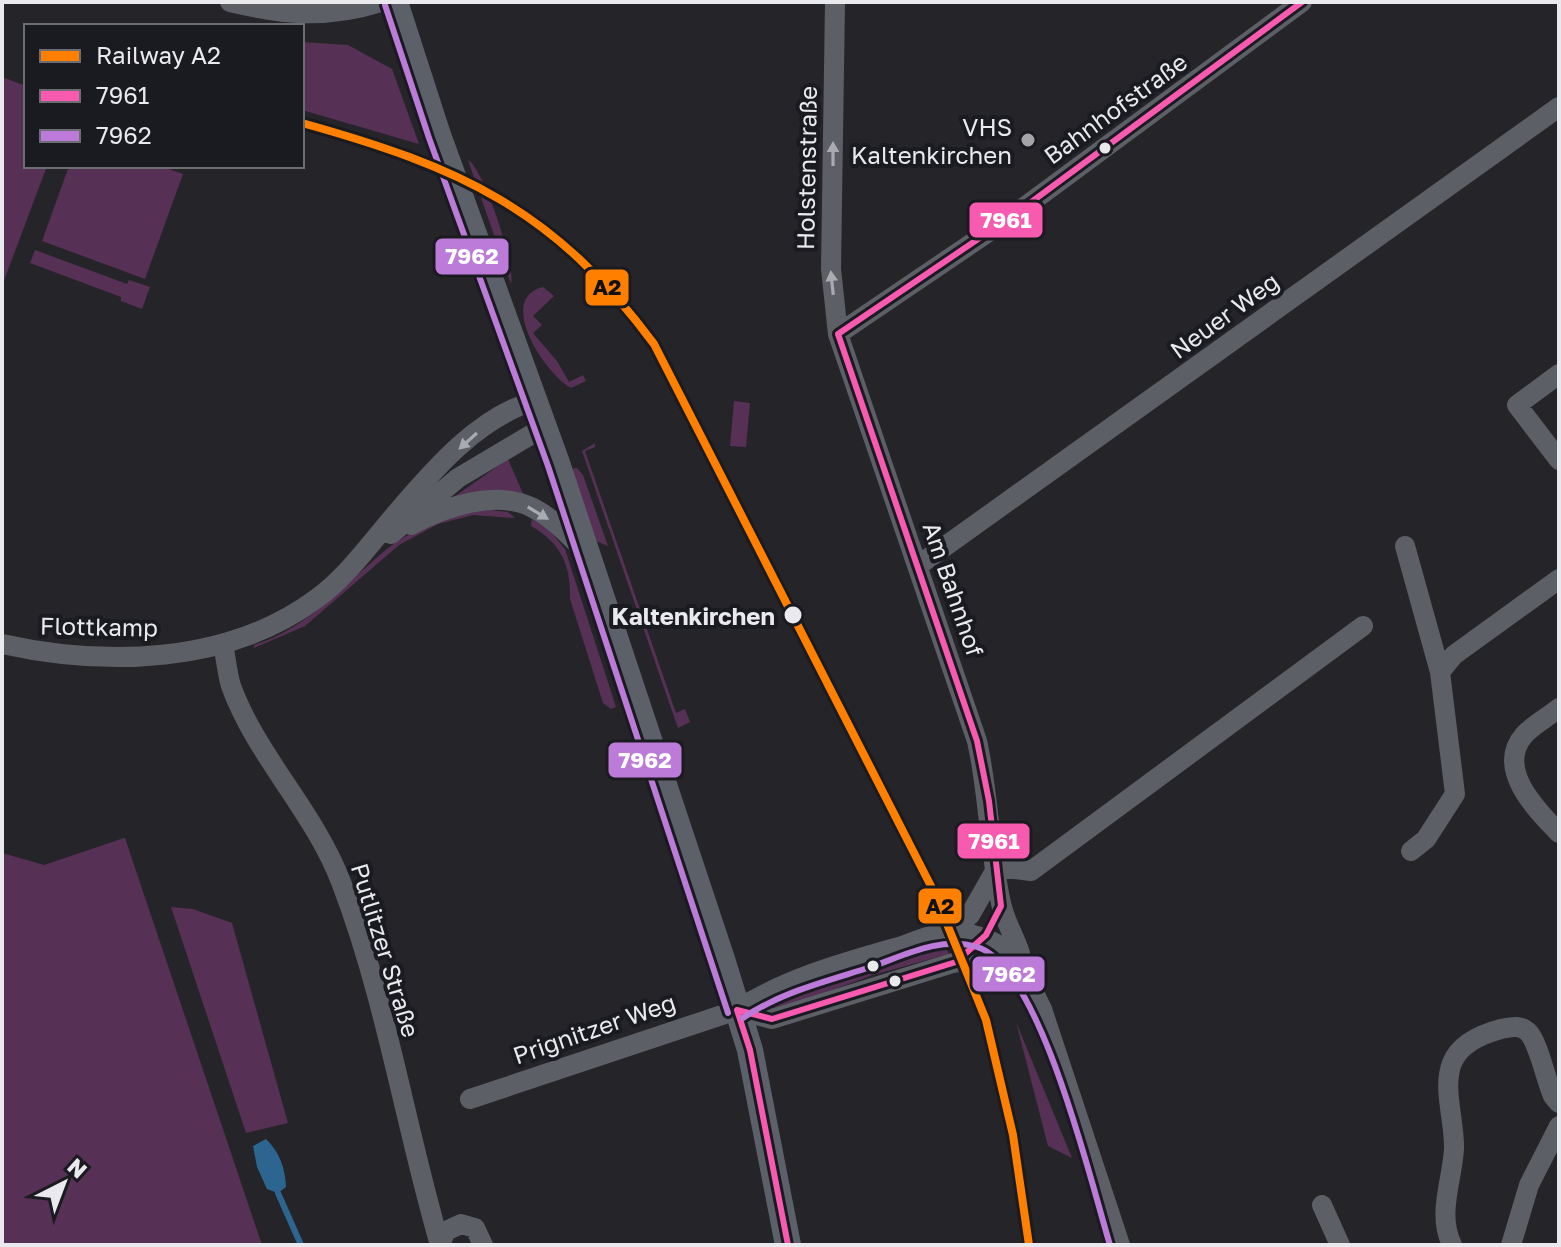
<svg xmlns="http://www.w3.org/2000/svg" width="1561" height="1247" font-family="'Golos Text',sans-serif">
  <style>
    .green { fill: #563055 }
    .water { fill: #2c6690 }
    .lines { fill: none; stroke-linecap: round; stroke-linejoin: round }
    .stream { stroke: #2c6690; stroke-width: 6 }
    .minor { stroke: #5c5f66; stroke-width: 20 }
    .major { stroke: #5c6069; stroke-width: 26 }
    .bus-1-casing { stroke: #1a1a21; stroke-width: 12 }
    .bus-2-casing { stroke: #1a1a21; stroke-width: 12 }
    .bus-1 { stroke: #f75aaf; stroke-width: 6 }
    .bus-2 { stroke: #bd7bd9; stroke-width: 6 }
    .rail-1-casing { stroke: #1a1a21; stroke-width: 14 }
    .rail-1 { stroke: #ff8000; stroke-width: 8 }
    .oneway { fill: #aaabb1 }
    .poi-dot { fill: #a4a4a9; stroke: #1a1a21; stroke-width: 3 }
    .bus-dot { fill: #e9e9ee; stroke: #1a1a21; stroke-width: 3 }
    .labels { text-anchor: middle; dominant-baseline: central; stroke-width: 8; stroke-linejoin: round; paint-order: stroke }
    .street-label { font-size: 24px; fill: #e9e9ee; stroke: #1a1a21 }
    .poi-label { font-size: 24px; fill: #e9e9ee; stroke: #1a1a21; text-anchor: end }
    .stop-label { font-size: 24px; font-weight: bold; fill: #e9e9ee; stroke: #1a1a21; text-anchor: end }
    .line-badge { stroke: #1a1a21; stroke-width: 3 }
    .badge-label { font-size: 22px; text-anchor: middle; font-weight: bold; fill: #fff }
    .pale-badge-label { font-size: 22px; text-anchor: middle; font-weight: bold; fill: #111 }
  </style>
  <rect width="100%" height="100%" fill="#252529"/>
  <path class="green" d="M302 42 348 45 392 69 419 144 302 110Z
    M2 77 26 86V166H47L2 286Z
    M468 160C483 167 516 266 511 284Z
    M69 166H160L183 174 145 279 42 241Z
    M35 250 127 284 129 280 150 287 142 309 121 301V297L30 263Z
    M543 287 554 296 533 316 542 325 533 333 557 361 569 382 583 375 586 381 571 388C546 375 495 299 543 287Z
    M734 401 750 403 746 447 730 446Z
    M595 443V447L585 451 676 713 685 709 690 722 678 728 582 451Z
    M508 459 524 496 451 499Z
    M577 468 583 475 608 546 596 541 571 469Z
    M483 509 508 512 515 518 473 515 438 524 399 545 305 626 254 648V645C309 628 344 584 387 549 415 527 449 517 483 509Z
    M532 519 550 531 565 549 616 707 611 709 603 703 570 599C571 565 561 543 531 526Z
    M124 838H125L262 1245H2V853L44 865Z
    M171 907 193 909 232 923 288 1123 246 1133Z
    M945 945 949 954 873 975 775 1011 773 1002Z
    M1016 1022 1072 1158 1048 1146Z"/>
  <path class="water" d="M266 1139C280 1153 285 1168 286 1187L278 1193 267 1189 257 1167 253 1146Z"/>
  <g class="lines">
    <path class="stream" d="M278 1193 301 1245"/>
    <path class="minor" d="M230 2C284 15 327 19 381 2
      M835 2 831 269 838 334 977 741C989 794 989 850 1001 903 1006 928 1024 949 1023 974
      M838 334 1015 214 1302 2
      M1559 374 1517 405 1559 460
      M411 525C445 507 496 489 533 508 553 518 570 537 586 552
      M391 534 458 478 544 427
      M1405 546 1440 672
      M919 565 1559 107
      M2 644C106 667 228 664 316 599 348 576 373 540 399 510 435 468 479 417 534 401
      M223 644C226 658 227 673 231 686 257 757 314 811 341 882 386 999 405 1125 440 1245
      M1559 708C1548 717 1533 725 1524 735 1495 769 1537 810 1559 833
      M1411 851 1426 839 1455 794 1440 672 1454 655 1559 579
      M997 867 1031 871 1363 626
      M949 932 970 915 995 871
      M737 1010 772 1019 956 962 1023 974
      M470 1099 737 1010C786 978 846 962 902 946 917 941 933 933 949 932 962 931 980 936 991 941 1018 953 1029 984 1042 1009L1120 1245
      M1322 1205 1340 1245
      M440 1244 446 1231 461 1224 475 1228 483 1245
      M1452 1245C1437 1214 1452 1182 1454 1149 1455 1122 1442 1088 1452 1063 1460 1043 1482 1034 1501 1029 1511 1027 1521 1024 1529 1033 1539 1045 1546 1080 1553 1096L1559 1103
      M1511 1245 1529 1185 1559 1126"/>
    <path class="major" d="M395 2 438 135 557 463 722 959 750 1050 788 1245"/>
    <g class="bus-1-casing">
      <path id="bus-1" d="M737 1010 772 1019 956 962 986 935 1001 906 989 801 977 741 838 334 1015 214 1302 2
        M737 1010 750 1050 788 1245"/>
    </g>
    <g class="bus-2-casing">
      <path id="bus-2" d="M385 5 429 138 548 466 728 1013
        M743 1018C781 992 827 981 871 967 905 955 941 936 977 947 1040 965 1091 1183 1110 1245"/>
    </g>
    <use href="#bus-1" class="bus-1"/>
    <use href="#bus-2" class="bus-2"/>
    <g class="rail-1-casing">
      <path id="rail-1" d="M302 123C460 167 554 209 654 344L934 892 986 1020 1013 1135 1029 1245"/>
    </g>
    <use href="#rail-1" class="rail-1"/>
  </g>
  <defs><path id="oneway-solid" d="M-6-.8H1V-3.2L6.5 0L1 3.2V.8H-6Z" transform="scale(2)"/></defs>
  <g class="oneway">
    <use href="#oneway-solid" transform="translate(833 154) rotate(-90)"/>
    <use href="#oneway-solid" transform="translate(832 283) rotate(-96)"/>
    <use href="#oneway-solid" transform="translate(468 441) rotate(138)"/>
    <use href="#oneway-solid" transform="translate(538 513) rotate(31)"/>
  </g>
  <circle class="poi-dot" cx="1028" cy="140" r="8"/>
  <g class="bus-dot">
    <circle cx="1105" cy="148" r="7"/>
    <circle cx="793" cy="615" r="10"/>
    <circle cx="873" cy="966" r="7"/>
    <circle cx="895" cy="981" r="7"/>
  </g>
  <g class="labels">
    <g class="street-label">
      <text transform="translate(1115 108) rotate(-36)">Bahnhofstraße</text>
      <text transform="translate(806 168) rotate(-89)">Holstenstraße</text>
      <text transform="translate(1224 315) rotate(-36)">Neuer Weg</text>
      <text transform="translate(954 589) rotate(71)">Am Bahnhof</text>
      <text transform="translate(99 626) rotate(1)">Flottkamp</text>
      <text transform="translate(386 950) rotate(73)">Putlitzer Straße</text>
      <text transform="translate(594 1028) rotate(-19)">Prignitzer Weg</text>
    </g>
    <g class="poi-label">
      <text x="1012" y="126">VHS<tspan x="1012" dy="28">Kaltenkirchen</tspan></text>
    </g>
    <g class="stop-label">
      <text x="775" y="615">Kaltenkirchen</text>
    </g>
  </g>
  <g class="line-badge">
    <rect x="968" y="201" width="76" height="38" rx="8" fill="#f75aaf"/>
    <rect x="434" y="237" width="76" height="39" rx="8" fill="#bd7bd9"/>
    <rect x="584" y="268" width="46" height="39" rx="8" fill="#ff8000"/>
    <rect x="607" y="741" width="76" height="38" rx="8" fill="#bd7bd9"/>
    <rect x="956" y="822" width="75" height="38" rx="8" fill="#f75aaf"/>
    <rect x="917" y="887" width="46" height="38" rx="8" fill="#ff8000"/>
    <rect x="971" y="955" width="75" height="38" rx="8" fill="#bd7bd9"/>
  </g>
  <g class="badge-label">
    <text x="1006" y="228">7961</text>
    <text x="472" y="264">7962</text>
    <text x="645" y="768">7962</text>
    <text x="994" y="849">7961</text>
    <text x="1009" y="982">7962</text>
  </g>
  <g class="pale-badge-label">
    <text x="607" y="295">A2</text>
    <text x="940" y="914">A2</text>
  </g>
  <rect width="1561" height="1247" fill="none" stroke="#e9e9ee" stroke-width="8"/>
  <rect x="24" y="24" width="280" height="144" fill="#1a1a21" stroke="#6d6d73" stroke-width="2"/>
  <rect x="40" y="50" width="40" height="12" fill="#ff8000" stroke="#6d6d73" stroke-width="2"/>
  <text x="96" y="64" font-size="24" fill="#e9e9ee">Railway A2</text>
  <rect x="40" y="90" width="40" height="12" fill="#f75aaf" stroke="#6d6d73" stroke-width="2"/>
  <text x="96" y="104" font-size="24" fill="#e9e9ee">7961</text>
  <rect x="40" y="130" width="40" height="12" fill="#bd7bd9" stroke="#6d6d73" stroke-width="2"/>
  <text x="96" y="144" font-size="24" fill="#e9e9ee">7962</text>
  <g transform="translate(64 1183) rotate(42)" stroke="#1a1a21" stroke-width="6" paint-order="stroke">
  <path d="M0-6L14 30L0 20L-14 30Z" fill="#e9e9ee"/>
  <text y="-12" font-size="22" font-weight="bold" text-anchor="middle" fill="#e9e9ee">N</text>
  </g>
</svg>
